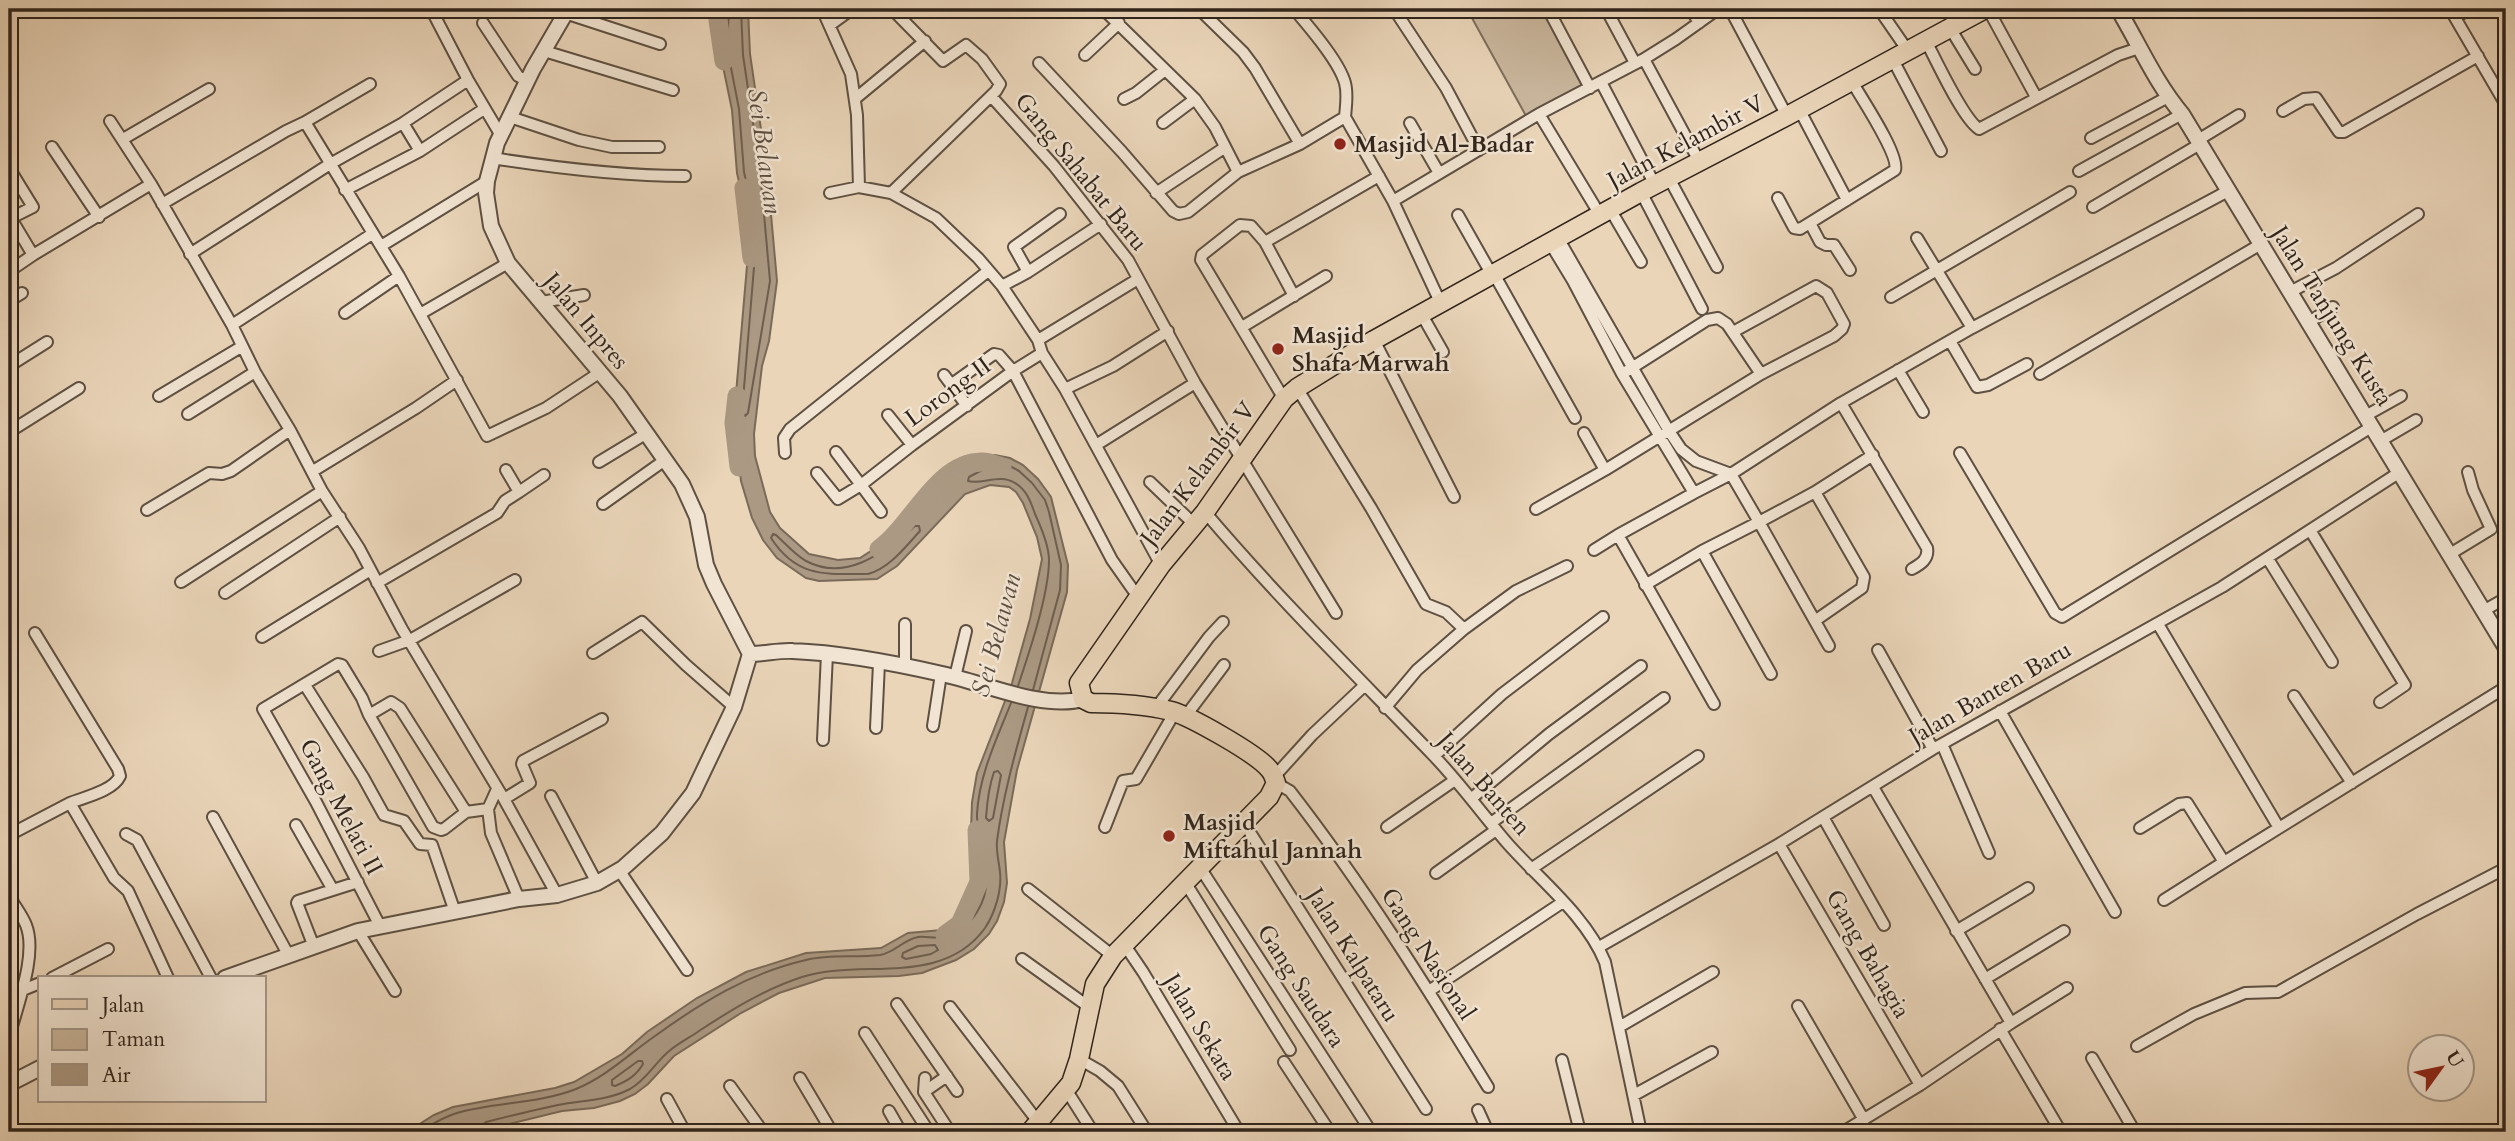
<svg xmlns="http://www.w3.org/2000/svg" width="2515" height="1141" font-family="Cardo,serif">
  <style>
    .green { fill: #cab79e; stroke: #7d6e5c; stroke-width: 2 }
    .water { fill: #ab9983; stroke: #7a6a59; stroke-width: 2 }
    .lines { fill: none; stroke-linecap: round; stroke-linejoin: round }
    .shore { stroke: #6e5e4f; stroke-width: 2 }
    .river { stroke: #ab9983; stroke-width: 19 }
    .minor-casing { stroke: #5e5042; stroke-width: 14 }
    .tertiary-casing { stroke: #5e5042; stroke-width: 18 }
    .primary-casing { stroke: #30241b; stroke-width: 21 }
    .minor { stroke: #f1e4d2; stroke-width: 10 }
    .tertiary { stroke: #f1e4d2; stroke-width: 14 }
    .primary { stroke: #ead5b9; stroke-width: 18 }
    .poi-dot { fill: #8f2418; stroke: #f1e4d2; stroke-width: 2.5 }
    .labels { text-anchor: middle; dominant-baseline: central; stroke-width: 5; stroke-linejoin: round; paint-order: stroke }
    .street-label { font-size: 24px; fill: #30241b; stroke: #f1e4d2 }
    .poi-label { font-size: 24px; font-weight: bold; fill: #30241b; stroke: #f1e4d2; text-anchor: start }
    .water-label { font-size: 26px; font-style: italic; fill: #5b4d3f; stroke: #f1e4d2 }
  </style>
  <rect width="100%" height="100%" fill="#ead5b9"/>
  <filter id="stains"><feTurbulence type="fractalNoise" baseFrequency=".00286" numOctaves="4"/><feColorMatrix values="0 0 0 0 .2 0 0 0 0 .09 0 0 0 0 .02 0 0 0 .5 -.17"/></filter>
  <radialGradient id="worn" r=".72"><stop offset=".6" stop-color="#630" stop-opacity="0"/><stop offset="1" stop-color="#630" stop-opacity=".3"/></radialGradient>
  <path class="green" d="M1467 9H1545L1590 92 1531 125Z"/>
  <path class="water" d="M722 9H748L750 54 767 170 777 281 769 341 762 366 754 434 755 456 770 512 780 528 809 554 838 560 860 558 880 545 915 517 952 479 985 458 995 455 1010 458 1023 465 1038 479 1051 497 1068 565 1067 592 1017 770 1004 842 1007 883 1004 902 997 921 989 934 974 949 956 960 922 973 899 976 825 978 779 993 741 1013 674 1056 648 1084 635 1094 620 1101 594 1108 562 1111 477 1132H407L434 1115 453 1107 555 1088 574 1082 622 1054 647 1032 697 998 746 972 806 953 881 948 908 933 942 930 950 928 964 917 972 907 976 895 980 882V867L971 830 972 802 977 773 1012 683 1030 619 1042 559 1037 537 1023 503 1016 492 1009 487 990 485 965 494 897 566 877 579 819 581 806 578 777 558 763 540 752 518 741 481 734 417 750 231 737 173 732 110 719 47Z"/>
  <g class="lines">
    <path class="shore" d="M729 9 727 47 739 109 744 172 757 231 742 412 745 416 748 413 770 281 760 170 743 55 741 9
      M915 526H919L920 531C906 546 889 569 868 574 825 574 797 578 771 538L773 534 776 535C785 543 795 555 806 561 848 583 884 551 915 526Z
      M1018 686C1029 653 1049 594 1049 560 1049 545 1041 527 1035 514 1031 502 1026 489 1015 483 1000 473 982 485 968 481L969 477 995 463 1008 465 1019 471 1032 483 1045 500 1049 512 1061 565 1060 590 1033 690
      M998 771 1001 775 993 818 989 821 986 818C987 803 989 786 994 772Z
      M935 945 938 950 931 954 906 959 902 957 903 953 918 946Z
      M638 1061H642L643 1064C636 1076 627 1081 615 1086L612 1085V1080Z
      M419 1132C431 1125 443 1117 457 1113 495 1102 538 1104 576 1089 607 1076 629 1054 655 1036 702 1002 749 973 806 960 830 954 855 958 880 955 894 953 903 940 918 937 926 936 936 939 944 937 958 935 970 923 977 912 999 877 976 848 977 814 979 775 997 738 1011 703
      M480 1132 481 1126 486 1122C510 1116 534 1110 558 1105 583 1100 607 1101 630 1089 646 1080 655 1063 668 1052 677 1044 689 1038 699 1031 731 1010 765 989 802 977 861 958 942 988 985 928 995 913 1002 890 1000 872 999 862 996 852 997 841 1003 795 1016 750 1028 707"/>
    <path class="river" d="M719 9 718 20 724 61
      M744 188 752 258
      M737 396 734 423 739 467
      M879 549C912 526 936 463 981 462 987 461 996 465 1002 467
      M945 935 960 924 979 882 977 830"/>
    <g class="minor-casing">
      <path id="minor" d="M431 9 468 80 500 134
        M822 9 851 74 857 115 859 187
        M1103 9 1195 99 1215 127 1238 172
        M1199 9 1243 52 1255 68 1300 144
        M1294 9C1309 27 1339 61 1345 83 1348 94 1346 105 1345 117
        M1394 9 1446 88 1479 150
        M1548 9 1590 88
        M1606 9 1635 63
        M1691 9 1699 23
        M1730 9 1787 116
        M1879 9 1908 51
        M1988 9 2036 97
        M2450 9 2506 105
        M565 13 660 44
        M2455 17 2470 9
        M483 23 518 76 527 81
        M830 25 852 9
        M1950 28 1975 69
        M1926 41C1936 60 1963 119 1979 129L2118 55 2139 48
        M544 51 673 90
        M1085 55 1119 23
        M1892 58 1941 151
        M1644 59 1699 161
        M1039 63 1122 152 1173 211 1179 214 1188 212 1238 172 1300 144 1345 117
        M1601 82 1655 185
        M370 84 305 122 399 276 487 436 546 408 599 373
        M991 96 1054 166 1128 260 1195 383 1336 613
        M856 98 925 41
        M1124 99 1136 93 1165 70
        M1799 109 1847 200
        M2283 111 2304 99 2316 98 2339 132H2344L2478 56
        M1539 114 1600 215
        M510 117 579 140 612 147H659
        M1345 117 1393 201 1441 304
        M110 121 151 184 232 325 255 372 290 430 322 491 359 548 402 629 504 799 557 895
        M403 123 420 151
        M1163 123 1195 99
        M1410 123 1439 173
        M2091 138 2168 97
        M123 139 209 89
        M2198 140 2239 115
        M52 147 99 217
        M492 158C556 168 621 176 685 176
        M9 168 33 207 11 218
        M2079 171 2182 114
        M1669 178 1717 267
        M345 190 420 151 484 109
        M1641 192 1702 309
        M830 193 859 187 891 193 936 218 978 258 1002 286 1038 340 1042 353 1065 389 1161 565
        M891 193 996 91 1000 84 982 59 966 45 943 61 892 9
        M1156 193 1224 148
        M1778 198 1794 228 1800 229 1895 170C1900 155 1860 96 1851 80
        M1393 201 1539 114 1644 59 1676 39 1718 9
        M162 204 286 131 305 122
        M2093 207 2200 144
        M1610 209 1641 262
        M1060 214 1014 247 1028 272 1101 224
        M9 215 33 255 151 184
        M1458 215 1492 275
        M1810 223 1820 242 1826 245H1834L1850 270
        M1558 238 1669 431 1681 449 1696 461 1731 474 1759 522 1815 492 1873 455
        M1917 238 1972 328
        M1265 242 1379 176
        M1550 243 1573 281 1622 374 1694 493 1618 535 1714 704
        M381 246 487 181
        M190 254 330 164 403 123 468 80
        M11 270 33 255
        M1494 274 1575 418
        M1002 286 1028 272
        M2290 292 2336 268 2418 214
        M1891 297 2070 192
        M9 301 22 293
        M541 302 584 295
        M345 313 399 276
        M420 314 508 263
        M1422 315 1443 352
        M2309 322 2333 307
        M232 325 372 234
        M1242 327 1326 276
        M1038 340 1138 279
        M1374 340 1454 497
        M1950 341 1977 387 1988 385 2027 364
        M9 366 47 342
        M1898 370 1923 412
        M1627 371 1707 320 1718 318 1727 324 1761 374
        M2040 374 2261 244
        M944 375 967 406
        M952 384 994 354 999 355 1013 371 1112 560 1138 597
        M1297 388 1371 508 1426 604 1446 612 1464 629
        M1065 389 1113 366 1168 331
        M159 396 241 347
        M1284 399 1201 260 1202 255 1240 225 1251 226 1265 242 1294 296
        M1841 403 1927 548C1929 559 1921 564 1912 569
        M9 414 17 427
        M188 414 255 372
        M888 415 912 445 1013 371 1042 353
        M2367 415 2401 396
        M9 432 79 388
        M1584 433 1605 470
        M2382 440 2416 420
        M1096 445 1195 383
        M836 452 861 485 912 445
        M785 453 784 438 790 429 988 271
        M1960 453 2055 613 2062 617 2373 426
        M599 462 647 433
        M313 471 416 408 457 380
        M817 473 838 499 861 485 881 512
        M1150 482 1195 525
        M519 492 544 475
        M1815 492 1864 577 1862 588 1816 620
        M1694 493 1731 474 1841 403 1972 328 2228 191
        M603 504 665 460
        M1536 509 1605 470 1761 374 1834 336 1842 329 1844 324 1827 293 1816 286 1733 332
        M147 510 209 473 222 474 231 471 290 430
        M1205 512C1277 597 1356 675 1433 755 1460 783 1483 815 1508 844 1541 881 1586 916 1605 962L1641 1132
        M2310 530 2405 685 2380 702
        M1594 550 1618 535
        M1702 551 1771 674
        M2450 554 2491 529 2473 490 2468 472
        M2268 559 2332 662
        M181 582 322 491
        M377 583 497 513 505 501 519 492 506 470
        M1645 585 1702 551 1759 522 1829 646
        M225 593 340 517
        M2483 611 2506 598
        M2158 624 2279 828
        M35 633 118 769 120 776C113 791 85 797 70 803
        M262 637 369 571
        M1878 650 1933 749
        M379 651 410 640 515 580
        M593 653 642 622 686 665 734 707
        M905 667V624
        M955 677 966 631
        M305 685 363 777 384 815 404 821 420 844 432 845 455 912
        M2294 696 2352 783
        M1156 708 1209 637 1223 622
        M1385 708 1417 670 1464 629 1516 591 1567 566
        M2000 711 2115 912
        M369 715 433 827 441 830 444 829 466 812
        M1185 717 1224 665
        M933 726 941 674
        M876 728 879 663
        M823 740 827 654
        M1942 744 1989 853
        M1434 756 1502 694 1603 617
        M1274 777 1312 735 1365 685
        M1276 783 1290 791C1363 885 1426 986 1488 1087
        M497 789 488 809 491 833 519 899
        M551 796 597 883
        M1472 798 1549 734 1641 666
        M504 799 530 783 522 764 523 761 602 719
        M213 817 289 956
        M1823 817 1884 925
        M1244 823 1426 1109
        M1491 823 1664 698
        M296 825 333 890
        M1105 827 1123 781 1136 779 1175 712
        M1387 827 1455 780
        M2140 828 2179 804 2187 803 2224 862 2506 687
        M126 834 137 840 211 978
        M9 835 70 803 114 878 128 891 168 978
        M1779 844 1920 1085
        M1199 866 1368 1127
        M1531 869 1698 756
        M619 870 687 970
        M1436 873 1496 830
        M1185 882 1290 1050
        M1028 889 1113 956
        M9 896C14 905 22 915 26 925 38 955 16 1008 9 1038
        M2164 900 2224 862
        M380 926 316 802 263 709 338 664 342 665 362 698 369 715 391 702 400 708 466 812 488 809
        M358 931 395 991
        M1956 931 2028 888
        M1124 944 1143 972 1239 1132
        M314 947 297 903 298 901 358 882
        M1599 947 1779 844 1933 749 2222 587 2400 472
        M1022 959 1089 1007
        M52 978 108 949
        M1985 979 2064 931
        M23 990 40 983
        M1429 991 1563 902
        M897 1004 957 1091
        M1798 1006 1864 1120
        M950 1007 1039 1123
        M2011 1023 2067 988
        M1619 1027 1713 972
        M2000 1029 2061 1132
        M865 1033 929 1132
        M2137 1046 2194 1014 2245 993 2278 992 2417 914 2506 868
        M2092 1058 2135 1132
        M1079 1059 1100 1071 1118 1086 1147 1132
        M1562 1060 1580 1132
        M1284 1062 1330 1132
        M800 1078 832 1132
        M925 1078 924 1092 950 1132
        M730 1086 763 1132
        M1067 1091 1093 1132
        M924 1092 947 1076
        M1634 1095 1712 1052
        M667 1099 685 1132
        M1478 1110 1488 1132
        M889 1111 901 1132
        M1843 1132 1920 1085 2011 1023 1873 787"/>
    </g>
    <g class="tertiary-casing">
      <path id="tertiary" d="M568 9 533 69 497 143 487 181 486 193 491 226 508 263 620 396 682 484 697 517 706 565 714 584 750 654
        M2118 9C2139 44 2155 82 2182 114L2506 648
        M750 654C765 654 779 650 793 651 842 653 894 663 942 674 985 683 1041 710 1083 699
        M225 978 358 931 519 899 557 895 597 883 623 868 662 833 693 793 734 707 750 654
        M9 1084 40 1068"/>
    </g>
    <g class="primary-casing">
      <path id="primary" d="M1030 1132 1071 1083 1079 1059 1095 984 1113 956 1269 797 1276 783C1274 778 1273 773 1269 769 1257 754 1190 716 1171 711 1146 705 1117 703 1091 703L1083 699 1079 683 1161 565 1205 512 1284 399 1297 388 1374 340 1641 192 1787 116 1985 9"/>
    </g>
    <use href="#minor" class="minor"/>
    <use href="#tertiary" class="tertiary"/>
    <use href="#primary" class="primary"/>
  </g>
  <g class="poi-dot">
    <circle cx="1340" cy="144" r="7"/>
    <circle cx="1278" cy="349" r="7"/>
    <circle cx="1169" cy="836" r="7"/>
  </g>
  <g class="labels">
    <g class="street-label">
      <text transform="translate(1686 142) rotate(-28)">Jalan Kelambir V</text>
      <text transform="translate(1081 172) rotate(51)">Gang Sahabat Baru</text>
      <text transform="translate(2332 316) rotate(58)">Jalan Tanjung Kusta</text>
      <text transform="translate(586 321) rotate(50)">Jalan Inpres</text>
      <text transform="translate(948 392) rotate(-36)">Lorong II</text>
      <text transform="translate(1198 474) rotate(-53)">Jalan Kelambir V</text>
      <text transform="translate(1990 693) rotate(-30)">Jalan Banten Baru</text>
      <text transform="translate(1484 784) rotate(49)">Jalan Banten</text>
      <text transform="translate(341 807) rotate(62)">Gang Melati II</text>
      <text transform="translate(1428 954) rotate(57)">Gang Nasional</text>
      <text transform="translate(1868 954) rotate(60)">Gang Bahagia</text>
      <text transform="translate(1353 955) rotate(58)">Jalan Kalpataru</text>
      <text transform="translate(1301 986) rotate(57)">Gang Saudara</text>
      <text transform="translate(1200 1027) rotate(59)">Jalan Sekata</text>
    </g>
    <g class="poi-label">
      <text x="1354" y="144">Masjid Al-Badar</text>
      <text x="1292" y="335">Masjid<tspan x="1292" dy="28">Shafa Marwah</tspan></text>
      <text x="1183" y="822">Masjid<tspan x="1183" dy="28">Miftahul Jannah</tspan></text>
    </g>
    <g class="water-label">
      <text transform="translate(765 151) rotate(82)">Sei Belawan</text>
      <text transform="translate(996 635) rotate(-75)">Sei Belawan</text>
    </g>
  </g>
  <rect width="2515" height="1141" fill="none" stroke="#ead5b9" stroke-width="35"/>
  <rect x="10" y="10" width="2494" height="1120" fill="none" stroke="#30241b" stroke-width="3.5"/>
  <rect x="18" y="18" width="2480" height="1106" fill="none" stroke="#30241b" stroke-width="2"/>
  <rect x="38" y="976" width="228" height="126" fill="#f1e4d2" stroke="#a49789" stroke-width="2"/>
  <rect x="52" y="999" width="35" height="10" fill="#ead5b9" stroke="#a49789" stroke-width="2"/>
  <text x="102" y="1012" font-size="21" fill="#30241b">Jalan</text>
  <rect x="52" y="1029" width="35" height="21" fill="#cab79e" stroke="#a49789" stroke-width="2"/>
  <text x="102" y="1046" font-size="21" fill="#30241b">Taman</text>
  <rect x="52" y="1064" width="35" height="21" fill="#ab9983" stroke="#a49789" stroke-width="2"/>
  <text x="102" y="1082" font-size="21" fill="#30241b">Air</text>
  <g transform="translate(2441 1068) rotate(57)"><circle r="33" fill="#f1e4d2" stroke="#a49789" stroke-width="2"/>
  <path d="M0-5L12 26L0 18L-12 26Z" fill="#8f2418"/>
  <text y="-10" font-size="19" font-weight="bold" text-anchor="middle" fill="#30241b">U</text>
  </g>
  <rect width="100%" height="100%" filter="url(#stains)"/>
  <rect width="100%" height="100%" fill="url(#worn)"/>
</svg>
